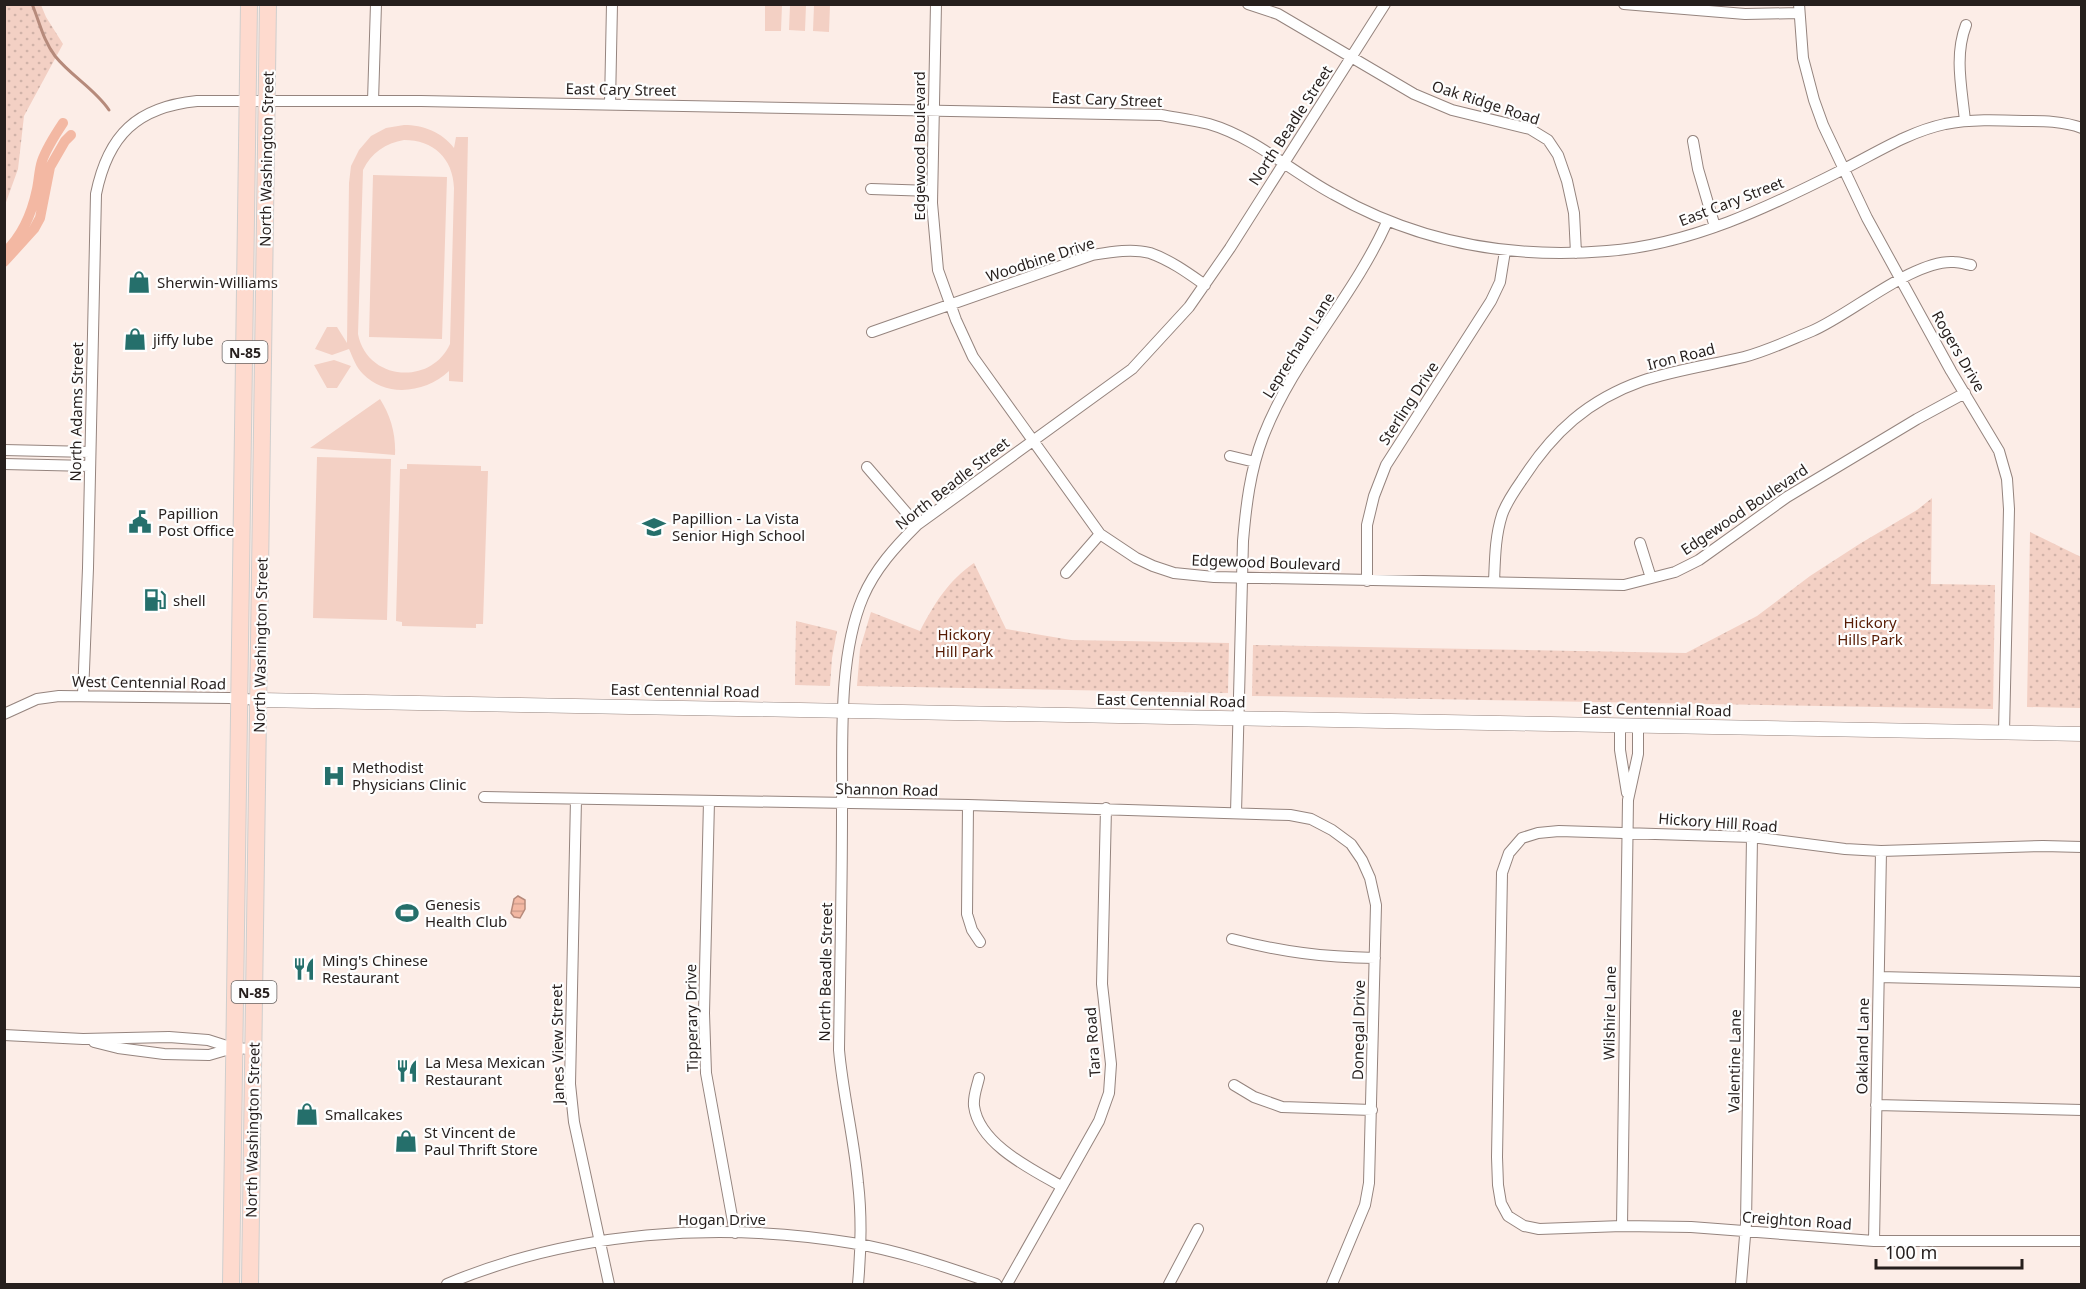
<svg xmlns="http://www.w3.org/2000/svg" width="2086" height="1289" font-family="'Noto Sans',sans-serif">
  <style>
    .green { fill: url(#green-dots) }
    .pitch { fill: #f3d0c4; fill-rule: evenodd }
    .water { fill: url(#water-rules); stroke: #b68a7b; stroke-width: 1.5 }
    .lines { fill: none; stroke-linecap: round; stroke-linejoin: round }
    .stream { stroke: #b68a7b; stroke-width: 3 }
    .canal { stroke: #f3b8a3; stroke-width: 10 }
    .minor-casing { stroke: #95847e; stroke-width: 12 }
    .tertiary-casing { stroke: #95847e; stroke-width: 15 }
    .primary-casing { stroke: #cfcecd; stroke-width: 18 }
    .minor { stroke: #fff; stroke-width: 10 }
    .tertiary { stroke: #fff; stroke-width: 14 }
    .primary { stroke: #fedace; stroke-width: 16 }
    .labels { text-anchor: middle; dominant-baseline: central; stroke-width: 4.5; stroke-linejoin: round; paint-order: stroke }
    .shield { fill: #fefefe; stroke: #676260; stroke-width: 1.5 }
    .shield-label { font-size: 14px; font-weight: bold; fill: #261f1d }
    .street-label { font-size: 15px; fill: #261f1d; stroke: #fefefe }
    .poi-label { font-size: 15px; fill: #261f1d; stroke: #fefefe; text-anchor: start }
    .park-label { font-size: 15px; fill: #571c04; stroke: #fefefe }
  </style>
  <defs>
    <pattern id="green-dots" width="8" height="8" patternUnits="userSpaceOnUse" patternTransform="scale(1.5)"><rect width="8" height="8" fill="#f3d0c4"/><path d="M2 2h.1M6 6h.1" fill="none" stroke="#d0b2a8" stroke-width="1.8" stroke-linecap="round"/></pattern>
    <pattern id="water-rules" width="6" height="5" patternUnits="userSpaceOnUse" patternTransform="scale(1.5)"><rect width="6" height="5" fill="#f3b8a3"/><path d="M0 2.5h6" fill="none" stroke="#d09e8c"/></pattern>
  </defs>
  <rect width="100%" height="100%" fill="#fcede7"/>
  <path class="green" d="M5 4 41 5 46 17 63 44 24 116 18 169 5 205Z
    M1932 498 1931 584 1995 585 1993 709 1252 696 1253 645 1686 653 1757 616 1810 576 1861 543 1917 510Z
    M2030 532 2081 557V708L2027 707Z
    M974 563 1006 629 1071 640 1229 643 1228 693 857 686 860 649 871 612 920 631C934 604 949 580 974 563Z
    M796 621 837 631 832 658 830 686 795 685Z"/>
  <path class="pitch" d="M765 5H782L781 31H765Z
    M790 5H806L805 31 789 30Z
    M814 5H830L829 32 813 31Z
    M404 125C423 125 442 132 454 148L456 137H468L463 382 449 381V371C426 393 386 398 363 374 356 367 353 358 349 349L332 355 315 349 327 327H337L347 343 349 183 351 166 359 150 371 136 386 128ZM404 140C433 140 453 158 454 188L450 344C431 386 367 381 358 334L363 170C371 153 386 143 404 140Z
    M373 175 447 177 442 339 369 337Z
    M334 360 351 366 337 388H327L314 365Z
    M380 399C391 416 396 435 395 455L310 448Z
    M317 457 391 459 387 620 313 618Z
    M407 464 481 466V471H488L483 624H476V628L402 626V622L396 621 400 469H407Z"/>
  <path class="water" d="M518 896 525 900V909L520 918 514 917 511 913 514 899Z"/>
  <g class="lines">
    <path class="stream" d="M32 4C40 23 43 40 55 56 71 76 95 89 109 110"/>
    <path class="canal" d="M5 252C23 235 32 213 37 189 39 180 39 170 42 161 47 147 55 135 63 123
      M4 262 34 229 40 218 50 167 65 141 71 135"/>
    <g class="minor-casing">
      <path id="minor" d="M936 4 932 203 938 270 956 320 973 357 1100 534 1136 558 1153 566 1174 573 1214 577 1624 585 1675 572 1699 560 1787 497 1917 419 1965 393
        M1248 4 1278 14 1414 94 1452 110 1530 129 1548 140 1558 155 1567 181 1574 213 1576 253
        M1624 4 1745 14 1799 13
        M1799 4 1803 58 1814 100 1823 125 1867 218 1951 371 1999 451 2007 479 2009 509 2004 732
        M373 101 376 4
        M610 104 612 4
        M1965 121C1962 89 1954 56 1966 25
        M1693 141 1698 169 1715 227
        M871 189 932 191
        M872 332 1092 255C1110 252 1132 248 1150 253 1170 260 1188 273 1205 285
        M4 450 90 452
        M1230 456 1255 462
        M4 464 90 466
        M867 467 917 525
        M1640 543 1651 578
        M1066 573 1100 534
        M1367 581V525L1374 496 1386 465 1491 301 1500 282 1505 251
        M1494 582C1495 559 1495 537 1502 515 1506 503 1515 490 1522 480 1553 432 1588 400 1642 381 1675 370 1711 365 1744 357 1767 351 1790 340 1812 331 1850 315 1914 259 1954 262 1959 262 1966 264 1971 265
        M83 695 88 568 96 194C108 135 137 107 197 101H421L1161 115C1177 118 1193 120 1209 124 1254 137 1292 172 1333 194 1417 242 1511 259 1607 251 1690 245 1769 207 1842 170 1876 153 1908 132 1945 124 1971 119 1997 120 2023 121 2043 121 2063 121 2082 128
        M4 714 37 699 59 696 229 698 260 700
        M1620 725V750L1627 793
        M484 797 968 805 1290 815 1311 819 1332 830 1351 844 1362 860 1370 878 1376 905 1369 1183 1365 1205 1332 1284
        M576 799 570 1084 574 1122 609 1284
        M709 801 704 1013 706 1073 735 1233
        M968 805 967 914 972 930 980 942
        M1236 813 1243 541C1246 506 1250 471 1263 437 1293 359 1353 298 1387 222
        M2082 847 2043 846 1881 851 1845 849 1752 837 1559 831 1538 833 1522 838 1509 853 1502 873 1497 1157 1498 1185 1501 1203 1508 1216 1524 1226 1539 1229 1622 1226 1691 1227 1874 1241H2082
        M1232 939C1282 952 1323 957 1375 958
        M1879 977 2082 982
        M4 1035 83 1039 169 1037 208 1040 233 1048 252 1049
        M94 1042 118 1048 164 1054 209 1055 233 1048
        M979 1078C977 1087 973 1096 974 1106 979 1144 1031 1169 1061 1186
        M1234 1085 1254 1097 1282 1107 1372 1110
        M1876 1105 2082 1110
        M1622 1226 1628 800 1638 754V726
        M1874 1241 1881 851
        M447 1284C573 1231 718 1221 852 1243 901 1251 949 1268 996 1284
        M858 1284C861 1250 862 1217 858 1183 854 1138 843 1095 839 1050 840 971 842 892 842 813 843 748 837 658 863 597 875 569 895 547 917 525L1132 369 1189 307 1230 248 1385 4
        M1007 1284 1099 1121 1109 1093 1111 1064 1102 984 1106 808
        M1169 1284 1198 1229
        M1741 1284 1746 1224 1752 837"/>
    </g>
    <g class="tertiary-casing">
      <path id="tertiary" d="M260 700 2082 734"/>
    </g>
    <g class="primary-casing">
      <path id="primary" d="M231 1284 249 4
        M250 1284 268 4"/>
    </g>
    <use href="#minor" class="minor"/>
    <use href="#tertiary" class="tertiary"/>
    <use href="#primary" class="primary"/>
  </g>
  <defs>
    <g id="shop-bare" transform="scale(1.8)"><path d="M-5-2.5h2.3a2.7 3.5 0 0 1 5.4 0H5L5.5 6h-11ZM-1.5-2.5h3a1.5 2.3 0 0 0-3 0Z" fill="#256f6b" stroke="#fefefe" stroke-width="2.5" paint-order="stroke"/></g>
    <g id="civic-bare" transform="scale(1.8)"><path d="M-.6-6.5H3V-4.5H.6V-3L4-1V1h2V6H-6V1h2V-1L-.6-3ZM-1.2 2.5V6h2.4V2.5Z" fill="#256f6b" stroke="#fefefe" stroke-width="2.5" paint-order="stroke"/></g>
    <g id="school-bare" transform="scale(1.8)"><path d="M0-5L7-2L0 1L-7-2ZM-4 1L0 2.5L4 1V4Q0 6-4 4Z" fill="#256f6b" stroke="#fefefe" stroke-width="2.5" paint-order="stroke"/></g>
    <g id="fuel-bare" transform="scale(1.8)"><path d="M-5.5-6h7V0h2V4h1.3V-2.5L3-4.5l.8-.8L6-3V5H2.5V1h-1V6h-7ZM-4.2-4.7v3.2H.2V-4.7Z" fill="#256f6b" stroke="#fefefe" stroke-width="2.5" paint-order="stroke"/></g>
    <g id="hospital-bare" transform="scale(1.8)"><path d="M-5-5h3v3.5h4V-5h3V5h-3V1.5h-4V5h-3Z" fill="#256f6b" stroke="#fefefe" stroke-width="2.5" paint-order="stroke"/></g>
    <g id="stadium-bare" transform="scale(1.8)"><path d="M0-5a6.5 5 0 1 0 0 10a6.5 5 0 1 0 0-10ZM-3.5-1.8h7v3.6h-7Z" fill="#256f6b" stroke="#fefefe" stroke-width="2.5" paint-order="stroke"/></g>
    <g id="restaurant-bare" transform="scale(1.8)"><path d="M-5-6h1v4h1v-4h1v4h1v-4h1v5L-1.5 .5V6h-2V.5L-5-1ZM5-6V6H3V1.5H1.5Q1.5-4 5-6Z" fill="#256f6b" stroke="#fefefe" stroke-width="2.5" paint-order="stroke"/></g>
  </defs>
  <g fill-rule="evenodd">
    <use href="#shop-bare" x="139" y="282"/>
    <use href="#shop-bare" x="135" y="339"/>
    <use href="#civic-bare" x="140" y="522"/>
    <use href="#school-bare" x="654" y="527"/>
    <use href="#fuel-bare" x="155" y="600"/>
    <use href="#hospital-bare" x="334" y="776"/>
    <use href="#stadium-bare" x="407" y="913"/>
    <use href="#restaurant-bare" x="304" y="969"/>
    <use href="#restaurant-bare" x="407" y="1071"/>
    <use href="#shop-bare" x="307" y="1114"/>
    <use href="#shop-bare" x="406" y="1141"/>
  </g>
  <g class="labels">
    <g class="shield">
      <rect x="222.5" y="341" width="45" height="22" rx="4.5"/>
      <rect x="231.5" y="981" width="45" height="22" rx="4.5"/>
    </g>
    <g class="shield-label">
      <text x="245" y="352">N-85</text>
      <text x="254" y="992">N-85</text>
    </g>
    <g class="street-label">
      <text transform="translate(621 89) rotate(1)">East Cary Street</text>
      <text transform="translate(1107 99) rotate(2)">East Cary Street</text>
      <text transform="translate(1486 102) rotate(18)">Oak Ridge Road</text>
      <text transform="translate(1290 125) rotate(-57)">North Beadle Street</text>
      <text transform="translate(919 146) rotate(-90)">Edgewood Boulevard</text>
      <text transform="translate(266 159) rotate(-89)">North Washington Street</text>
      <text transform="translate(1731 201) rotate(-21)">East Cary Street</text>
      <text transform="translate(1040 259) rotate(-18)">Woodbine Drive</text>
      <text transform="translate(1298 345) rotate(-58)">Leprechaun Lane</text>
      <text transform="translate(1959 351) rotate(60)">Rogers Drive</text>
      <text transform="translate(1681 356) rotate(-14)">Iron Road</text>
      <text transform="translate(1408 403) rotate(-57)">Sterling Drive</text>
      <text transform="translate(76 412) rotate(-89)">North Adams Street</text>
      <text transform="translate(952 483) rotate(-38)">North Beadle Street</text>
      <text transform="translate(1744 509) rotate(-34)">Edgewood Boulevard</text>
      <text transform="translate(1266 562) rotate(2)">Edgewood Boulevard</text>
      <text transform="translate(260 645) rotate(-89)">North Washington Street</text>
      <text transform="translate(149 682) rotate(1)">West Centennial Road</text>
      <text transform="translate(685 690) rotate(1)">East Centennial Road</text>
      <text transform="translate(1171 700) rotate(1)">East Centennial Road</text>
      <text transform="translate(1657 709) rotate(1)">East Centennial Road</text>
      <text transform="translate(887 789) rotate(1)">Shannon Road</text>
      <text transform="translate(1718 822) rotate(4)">Hickory Hill Road</text>
      <text transform="translate(825 972) rotate(-89)">North Beadle Street</text>
      <text transform="translate(1609 1013) rotate(-89)">Wilshire Lane</text>
      <text transform="translate(691 1018) rotate(-91)">Tipperary Drive</text>
      <text transform="translate(1358 1030) rotate(-89)">Donegal Drive</text>
      <text transform="translate(1092 1042) rotate(-94)">Tara Road</text>
      <text transform="translate(557 1044) rotate(-91)">Janes View Street</text>
      <text transform="translate(1862 1046) rotate(-89)">Oakland Lane</text>
      <text transform="translate(1734 1061) rotate(-89)">Valentine Lane</text>
      <text transform="translate(252 1130) rotate(-89)">North Washington Street</text>
      <text x="722" y="1219">Hogan Drive</text>
      <text transform="translate(1797 1220) rotate(4)">Creighton Road</text>
    </g>
    <g class="poi-label">
      <text x="157" y="282">Sherwin-Williams</text>
      <text x="153" y="339">jiffy lube</text>
      <text x="158" y="513">Papillion<tspan x="158" dy="17">Post Office</tspan></text>
      <text x="672" y="518">Papillion - La Vista<tspan x="672" dy="17">Senior High School</tspan></text>
      <text x="173" y="600">shell</text>
      <text x="352" y="767">Methodist<tspan x="352" dy="17">Physicians Clinic</tspan></text>
      <text x="425" y="904">Genesis<tspan x="425" dy="17">Health Club</tspan></text>
      <text x="322" y="960">Ming's Chinese<tspan x="322" dy="17">Restaurant</tspan></text>
      <text x="425" y="1062">La Mesa Mexican<tspan x="425" dy="17">Restaurant</tspan></text>
      <text x="325" y="1114">Smallcakes</text>
      <text x="424" y="1132">St Vincent de<tspan x="424" dy="17">Paul Thrift Store</tspan></text>
    </g>
    <g class="park-label">
      <text x="1870" y="622">Hickory<tspan x="1870" dy="17">Hills Park</tspan></text>
      <text x="964" y="634">Hickory<tspan x="964" dy="17">Hill Park</tspan></text>
    </g>
  </g>
  <rect width="2086" height="1289" fill="none" stroke="#261f1d" stroke-width="12"/>
  <path d="M1876 1259v9h146v-9" fill="none" stroke="#261f1d" stroke-width="3"/>
  <text x="1885" y="1259" font-size="18" fill="#261f1d" stroke="#fefefe" stroke-width="4.5" paint-order="stroke">100 m</text>
</svg>
